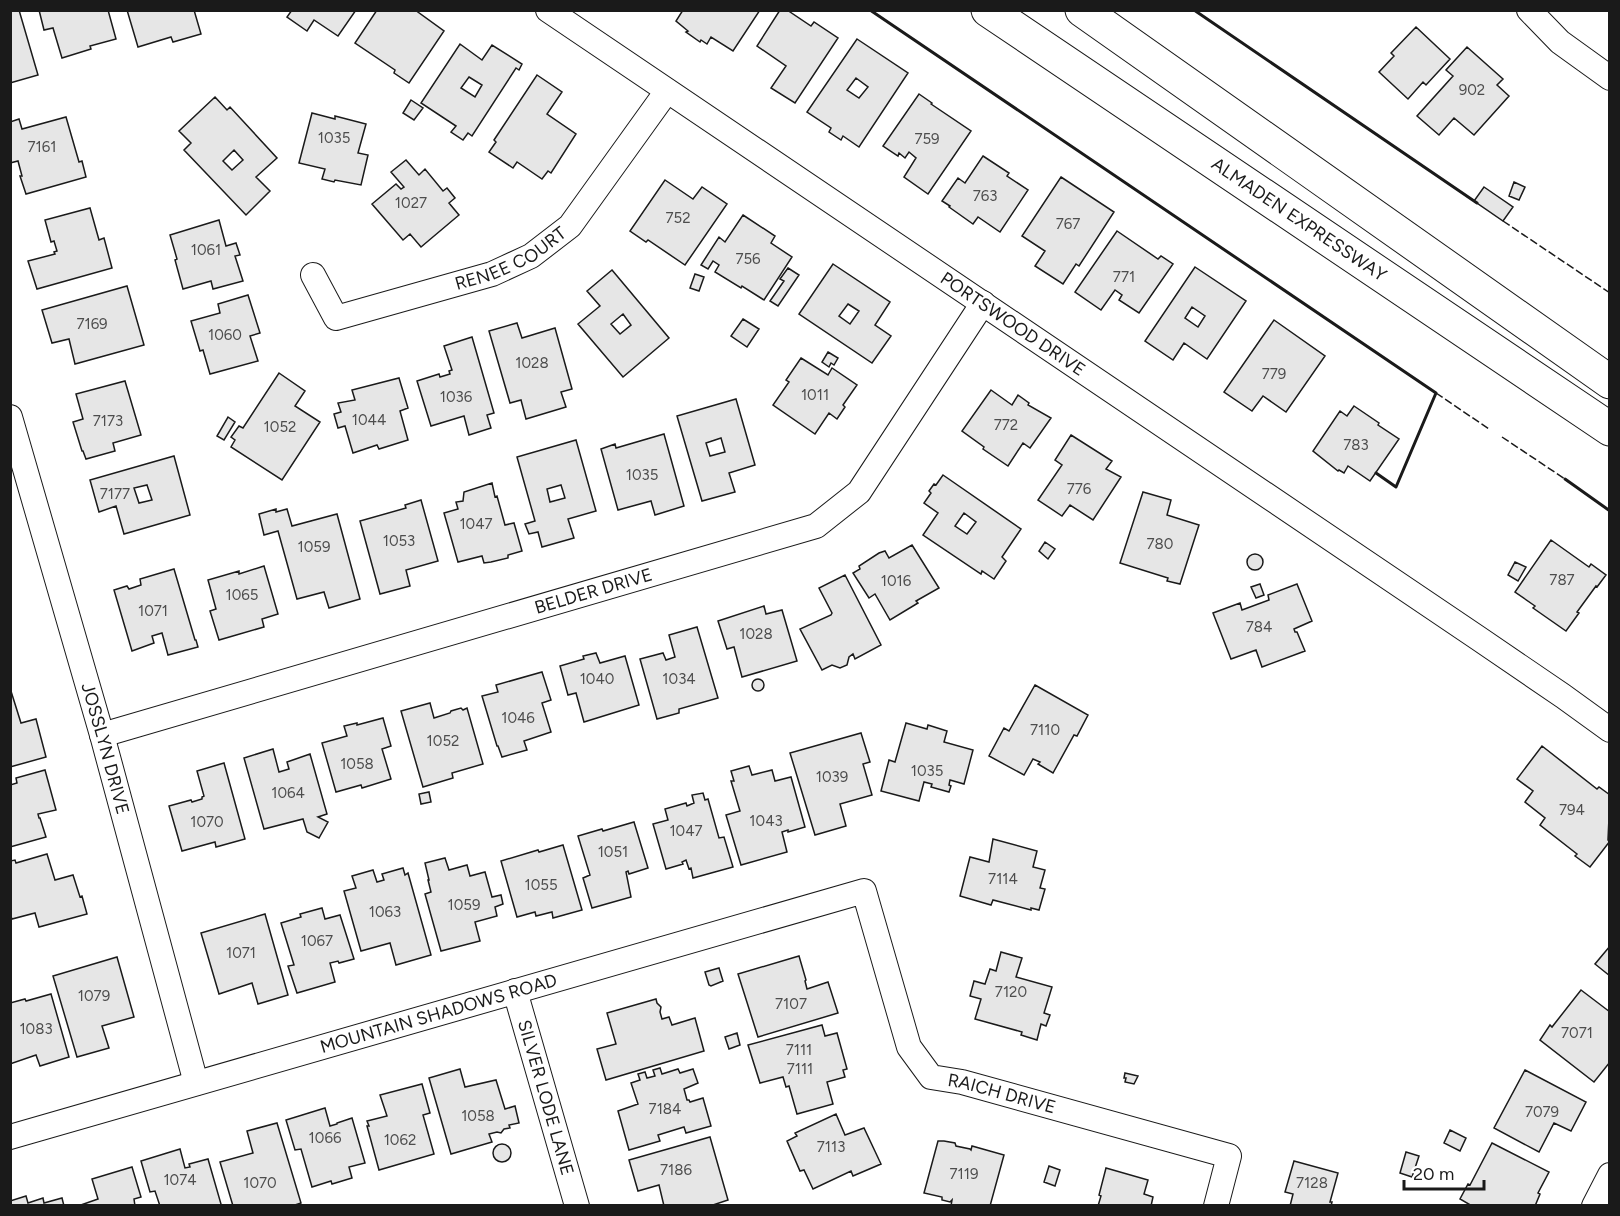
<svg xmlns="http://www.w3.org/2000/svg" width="1620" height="1216" font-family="Figtree,sans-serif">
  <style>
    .building { fill: #e6e6e6; stroke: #1a1a1a; stroke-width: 1.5; fill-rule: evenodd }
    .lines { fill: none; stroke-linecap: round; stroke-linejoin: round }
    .street-casing { stroke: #1a1a1a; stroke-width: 26 }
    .primary-casing { stroke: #1a1a1a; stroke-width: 35 }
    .street { stroke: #fff; stroke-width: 24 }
    .primary { stroke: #fff; stroke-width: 33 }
    .fence { stroke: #1a1a1a; stroke-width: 1.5; stroke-dasharray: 8 3; stroke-linecap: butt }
    .wall { stroke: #1a1a1a; stroke-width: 3 }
    .labels { text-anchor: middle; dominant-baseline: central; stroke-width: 4.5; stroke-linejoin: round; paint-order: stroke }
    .number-label { font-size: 15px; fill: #4d4d4d }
    .street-label { font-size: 18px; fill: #1a1a1a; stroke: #fff }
  </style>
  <rect width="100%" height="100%" fill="#fff"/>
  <path class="building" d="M10 10H19L38 75 10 83Z
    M39 10H108L116 39 90 46 91 49 62 58 53 28 44 30Z
    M127 10H194L201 34 173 42 171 37 138 47Z
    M292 10H356L338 36 314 20 307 31 287 17Z
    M377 10H415L444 31 409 83 394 73 395 70 355 43Z
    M683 10H760L733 51 711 37 707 44 701 40 700 42 686 32 688 31 676 21Z
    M780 10H787L811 26 814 22 838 38 795 103 771 88 786 66 757 46Z
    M1416 27 1450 59 1426 85 1423 82 1408 99 1379 72 1394 56 1391 53Z
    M857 39 908 73 859 147 843 136 841 140 829 132 831 128 807 112ZM856 78 868 87 859 98 847 90Z
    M460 44 482 60 492 45 522 64 519 70 516 68 472 136 468 133 463 140 451 132 456 126 421 103ZM469 77 482 85 475 97 461 88Z
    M1467 47 1503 79 1497 85 1509 96 1474 135 1454 118 1439 135 1417 116 1453 76 1446 70Z
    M537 75 562 92 547 114 576 134 551 173 548 171 542 179 517 162 513 168 489 152 496 142 494 140Z
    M919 94 932 103 931 104 971 131 928 194 904 177 916 158 909 152 905 158 899 153 898 156 883 146Z
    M215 97 227 110 230 107 277 158 256 177 270 191 246 215 184 150 191 143 179 131ZM234 150 243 160 232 170 223 161Z
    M411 100 423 108 414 120 403 113Z
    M312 113 335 119V116L366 124 358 153 368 155 361 185 335 180 334 182 322 179 325 169 299 163Z
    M66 117 79 162 82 161 86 177 26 194 20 176H22L18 161 10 163V122L19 119 22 129Z
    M983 156 1009 173 1007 176 1028 190 1000 232 978 217 973 224 949 207 950 206 942 201 958 178 965 183Z
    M406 160 419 175 425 169 443 191 447 188 455 198 449 203 459 215 421 247 410 234 403 240 372 204 396 184 401 189 404 187 391 172Z
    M1061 177 1114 212 1079 266 1076 264 1063 284 1035 266 1045 251 1022 236Z
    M665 180 693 199 702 187 727 204 685 265 648 240 646 242 630 231Z
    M1514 182 1525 187 1519 200 1509 196Z
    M1484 187 1513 207 1503 221 1474 201Z
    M90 208 99 240 104 238 112 268 37 289 28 261 55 254 54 252 57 251 54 241 51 242 45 220Z
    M743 215 775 236 771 243 792 257 764 300 742 286 741 288 715 272 719 265 713 261 708 269 701 265 719 237 725 242Z
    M219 220 226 246 236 243 240 255 235 256 243 281 213 289 211 281 183 289 175 260 177 259 170 235Z
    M1117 231 1158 259 1161 256 1173 264 1139 313 1119 300 1122 295 1115 290 1101 310 1075 292Z
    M833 264 890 302 875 325 891 336 872 363 799 314ZM848 304 859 311 850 324 839 316Z
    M1195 267 1246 301 1207 359 1184 343 1173 360 1145 341ZM1192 307 1205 316 1198 327 1185 318Z
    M788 268 799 275 778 306 770 301 784 281 780 279Z
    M612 270 669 338 623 377 578 324 600 306 587 291ZM623 314 631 325 620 334 611 324Z
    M695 274 704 277 699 291 690 288Z
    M127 286 144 345 75 364 69 339 52 343 42 310Z
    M248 295 260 333 250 336 258 361 210 374 203 350 200 351 191 321 220 313 218 304Z
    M743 319 759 329 747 347 731 336Z
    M1274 320 1325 356 1286 412 1263 396 1252 411 1224 392Z
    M517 323 522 338 555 328 572 389 561 392 566 407 526 419 521 400 510 403 489 331Z
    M472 337 494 413 487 415 491 428 469 435 464 416 431 426 417 381 439 374 440 377 450 374 449 371 452 370 444 346Z
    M828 352 838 358 834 365 831 363 829 367 822 362Z
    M801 358 828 375 832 368 857 385 843 405 845 407 837 419 829 413 815 434 773 405 789 382 786 380Z
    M279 373 305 391 295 406 320 422 282 480 231 447 235 440 231 437 239 426 243 428Z
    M399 378 408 408 400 411 408 440 379 449 377 445 353 453 345 426 338 428 334 414 341 412 338 403 355 400 352 390Z
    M125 381 141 435 113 443 115 451 86 459 83 451H82L73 422 83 419 76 394Z
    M991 390 1012 405 1018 395 1029 403 1028 405 1051 418 1030 448 1023 443 1008 466 983 449 984 447 962 431Z
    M736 399 755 465 729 473 735 492 702 501 677 416ZM721 438 725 452 710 456 706 443Z
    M1354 406 1379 423 1378 425 1399 439 1370 481 1348 466 1344 473 1339 470 1338 471 1313 451 1340 411 1347 416Z
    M228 417 235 422 224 440 217 436Z
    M664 434 684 506 655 515 651 501 618 510 601 449 615 444 616 448Z
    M1071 435 1112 461 1106 469 1121 477 1093 520 1070 505 1062 516 1038 500 1062 465 1055 460Z
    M576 440 596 511 568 519 574 538 542 547 538 532 529 534 525 524 535 521 517 457ZM561 485 565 498 550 502 547 489Z
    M174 456 190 515 124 534 116 506 99 512 90 480ZM147 485 152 500 139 503 134 488Z
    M943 475 1021 529 1002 557 1006 561 994 579 982 571 981 574 923 535 938 513 924 503 931 493 929 491 934 484 936 485ZM964 513 976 522 967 534 955 526Z
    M492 483 495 497 497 496 505 525 514 523 522 551 508 555V558L491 562 484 563 482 556 458 562 444 513 458 509 456 502 463 501 464 492Z
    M1143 492 1171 500 1167 515 1199 525 1180 584 1167 581 1168 578 1120 563Z
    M421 500 438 561 406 570 410 586 380 594 360 521 406 508 405 505Z
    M276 509V512L287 509 292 526 337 514 360 599 329 608 324 592 297 599 278 531 264 535 259 514Z
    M1551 540 1589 567 1591 564 1606 575 1597 587 1596 586 1577 612 1579 613 1566 631 1533 608 1535 606 1515 592Z
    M1045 542 1055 549 1048 559 1039 551Z
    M912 545 939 588 916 601 918 603 890 620 875 594 869 598 853 573 860 569 859 566 879 553 885 551 889 558Z
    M1247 562a8 8 0 1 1 16 0a8 8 0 1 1-16 0Z
    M1515 562 1526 567 1518 581 1508 575Z
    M264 566 278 614 262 619 264 627 219 640 210 611 216 609 208 580 239 571V574Z
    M174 569 195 640H196L198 647 168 655 162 633 152 636 154 643 132 651 114 590 127 586 129 589 141 585 140 579Z
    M845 575 881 645 855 659 853 654 849 657 847 665 840 668 832 665 822 670 800 629 831 615 832 613 819 588Z
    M1260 584 1264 595 1256 598 1251 587Z
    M1297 584 1312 621 1294 629 1295 632H1297L1305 651 1262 667 1256 650 1231 659 1213 613 1240 603 1242 610 1269 600 1268 595Z
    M764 606 766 614 782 610 797 661 742 677 734 647 727 649 718 621Z
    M697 627 718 698 679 709V713L657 719 640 659 663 653 666 660 675 657 669 635Z
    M596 653 600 663 625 656 639 705 584 722 576 693 568 695 560 666 584 659 583 656Z
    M542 672 551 700 542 703 551 732 524 741 527 750 502 757 498 746H497L482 696 498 692 496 685Z
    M752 685a6 6 0 1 1 12 0a6 6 0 1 1-12 0Z
    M1035 685 1088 715 1077 736 1074 735 1053 773 1038 764 1040 762 1033 759 1024 775 989 756 1004 728 1009 731Z
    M10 688 21 723 36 719 46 757 10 767Z
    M430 703 434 718 450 713 451 711 461 708 463 710 467 708 483 764 452 773 453 778 423 787 401 711Z
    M383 718 391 746 382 749 391 779 362 788 361 785 336 792 322 743 347 736 344 726 357 723V725Z
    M906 723 927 729 928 725 947 731 944 742 973 750 964 784 950 780 949 785 951 786 949 792 931 787 932 784 924 782 919 801 881 791 889 760 895 762Z
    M861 733 870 762 863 764 872 795 840 804 846 826 815 835 790 753Z
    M1542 746 1597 789 1599 787 1610 795 1608 840 1610 841 1590 867 1575 856 1577 854 1540 825 1545 818 1525 802 1533 791 1517 779Z
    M273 749 279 772 289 769 287 762 310 754 327 814 318 817 328 822 319 838 307 832 303 819 264 829 244 758Z
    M224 763 245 839 216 847 215 842 182 851 169 806 191 800 192 802 202 799V797L204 796 197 771Z
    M749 766 752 775 772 770 775 781 791 777 805 827 788 832V830L782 832 787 852 741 865 726 815 740 811 731 781H734L731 771Z
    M45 770 56 810 38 814 39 818H40L46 837 10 847V785L17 783 16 778Z
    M429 792 431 802 421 804 419 794Z
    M703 793 705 800 708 799 719 838 724 837 733 867 693 878 691 868 689 869 686 860 682 862 683 864 666 869 653 824 668 820 665 809 686 803 687 806 694 803 692 795Z
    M634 822 648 868 629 874 628 871 626 872 631 897 592 908 583 878 590 875 578 836 602 829 603 831Z
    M993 839 1037 851 1033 867 1045 870 1040 888 1045 889 1039 910 1031 908V910L993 900 991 905 960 896 970 857 989 862Z
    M563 845 582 910 553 918 552 912 536 916 535 912 517 917 501 861 538 850 539 852Z
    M47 854 55 880 73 875 80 897 82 896 87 914 39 927 35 913 12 919 10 914V861L15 860 16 863Z
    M445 858 449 870 467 865 470 876 485 872 492 897 501 895 503 904 495 907 497 916 475 922 480 941 441 951 425 894 431 892 428 880H429L425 863Z
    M403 868 405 875 408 873 431 955 396 965 390 943 361 951 344 891 356 888 352 876 373 870 377 882 384 880 382 874Z
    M322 908 325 919 340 915 354 959 339 963 338 961 330 963 335 982 297 993 288 966 294 965 281 923 301 917 300 914Z
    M265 914 288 995 258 1004 252 983 219 994 201 933Z
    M1610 946V976L1595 964Z
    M1001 952 1022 958 1016 977 1052 987 1044 1013 1050 1015 1046 1026 1041 1024 1037 1040 1021 1035 1022 1032 975 1019 981 999 970 996 974 981 985 984 990 969 996 971Z
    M799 956 806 980 805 981 807 989 828 982 838 1013 758 1037 738 974Z
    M117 957 134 1017 102 1026 109 1048 77 1057 53 976Z
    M719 968 723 981 711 986 709 985 705 972Z
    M1581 990 1610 1012V1062L1594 1082 1540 1040 1550 1025 1552 1027Z
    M51 994 69 1057 40 1066 36 1055 10 1064V1003L25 999 26 1001Z
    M656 999 657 1003 661 1007 660 1012 662 1019 669 1017 672 1025 695 1018 704 1051 606 1080 597 1049 616 1044 607 1013Z
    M822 1025 825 1036 837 1033 847 1069 843 1070 845 1077 827 1082 833 1104 797 1114 789 1086 786 1087 783 1077 760 1083 748 1045Z
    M737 1033 740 1045 729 1049 725 1037Z
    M660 1068 662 1074 678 1069 680 1073 693 1069 698 1083 684 1089 687 1100H689L690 1102 703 1098 711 1126 686 1133 684 1127 658 1135 660 1141 629 1150 618 1111 638 1104 631 1083 640 1080 638 1074 645 1072 647 1078 655 1076 653 1070Z
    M460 1069 465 1087 496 1080 505 1109 515 1106 519 1123 509 1125 510 1128 504 1129 501 1133 497 1132 489 1134 492 1142 451 1154 429 1078Z
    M1525 1070 1586 1102 1571 1131 1554 1123 1539 1152 1494 1128Z
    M1125 1073 1138 1076 1134 1084 1125 1082 1126 1078H1124Z
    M422 1084 430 1113 423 1115 434 1154 379 1170 367 1126H369L367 1121 387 1116 380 1095Z
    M325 1108 330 1126 337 1124V1123L352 1118 365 1163 349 1167 352 1178 332 1184 331 1181 312 1187 301 1149 295 1150 286 1120Z
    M836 1114 845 1135 864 1128 881 1164 853 1176 851 1171 813 1189 804 1170 800 1171 787 1141 797 1136 795 1133Z
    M277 1123 301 1203 292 1206H233L220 1162 253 1153 247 1131Z
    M1450 1130 1466 1138 1460 1151 1444 1143Z
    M710 1137 728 1200 710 1206H664L659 1185 638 1191 629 1160Z
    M938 1141H944L955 1143 956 1146 970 1149 971 1150 972 1146 1004 1155 990 1206H951L952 1200 950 1202 942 1200V1197L924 1193Z
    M1492 1143 1549 1172 1538 1193 1540 1194 1535 1206H1472L1460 1199 1468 1184 1470 1185Z
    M493 1153a9 9 0 1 1 18 0a9 9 0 1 1-18 0Z
    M180 1149 185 1168 190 1167 189 1164 208 1159 221 1204 217 1206H160L155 1191 150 1192 141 1161Z
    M1406 1152 1419 1156 1412 1177 1400 1173Z
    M1294 1161 1338 1173 1330 1202H1332L1331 1206H1290L1293 1194 1285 1192Z
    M1049 1166 1060 1170 1055 1186 1044 1182Z
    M132 1167 141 1197 134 1199 135 1206H78L98 1199 92 1179Z
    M1106 1168 1148 1180 1144 1194 1153 1197 1151 1206H1098L1101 1196 1099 1195Z
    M26 1196 28 1203 43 1198 44 1203 62 1198 64 1206H10V1201Z"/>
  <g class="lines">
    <g class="street-casing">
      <g id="street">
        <path id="s1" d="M548 10 1478 638 1563 696 1610 730"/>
        <path d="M1529 10 1560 42 1610 78"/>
        <path id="s2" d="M313 275 336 318 492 274 531 256 570 226 667 91"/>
        <path id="s3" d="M10 417 102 735 196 1083"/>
        <path id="s4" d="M102 735 816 526 859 492 983 303"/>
        <path id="s5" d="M515 991 577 1206"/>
        <path id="s6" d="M10 1137 864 891 909 1047 931 1077 962 1082 1229 1156 1216 1206"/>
        <path d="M1594 1206 1610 1175"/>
      </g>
    </g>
    <g class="primary-casing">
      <g id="primary">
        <path id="s7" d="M988 10 1610 429"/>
        <path d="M1082 10 1610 382"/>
      </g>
    </g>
    <use href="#street" class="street"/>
    <use href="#primary" class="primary"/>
    <path class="fence" d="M1503 221 1610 293
      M1436 393 1489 429
      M1502 437 1565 479"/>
    <path class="wall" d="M870 10 1436 393 1396 487 1376 473
      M1194 10 1477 203
      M1565 479 1610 511"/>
  </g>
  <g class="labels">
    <g class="number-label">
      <text x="1472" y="90">902</text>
      <text x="334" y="138">1035</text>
      <text x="927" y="139">759</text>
      <text x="42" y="147">7161</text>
      <text x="985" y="196">763</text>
      <text x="411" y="203">1027</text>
      <text x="678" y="218">752</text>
      <text x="1068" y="224">767</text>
      <text x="206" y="250">1061</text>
      <text x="748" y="259">756</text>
      <text x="1124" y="277">771</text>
      <text x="92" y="324">7169</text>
      <text x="225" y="335">1060</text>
      <text x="532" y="363">1028</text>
      <text x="1274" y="374">779</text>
      <text x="815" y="395">1011</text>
      <text x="456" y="397">1036</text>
      <text x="369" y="420">1044</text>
      <text x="108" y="421">7173</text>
      <text x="1006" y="425">772</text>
      <text x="280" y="427">1052</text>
      <text x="1356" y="445">783</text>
      <text x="642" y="475">1035</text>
      <text x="1079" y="489">776</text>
      <text x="115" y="494">7177</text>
      <text x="476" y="524">1047</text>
      <text x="399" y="541">1053</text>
      <text x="1160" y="544">780</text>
      <text x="314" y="547">1059</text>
      <text x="1562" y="580">787</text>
      <text x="896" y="581">1016</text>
      <text x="242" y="595">1065</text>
      <text x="153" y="611">1071</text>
      <text x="1259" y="627">784</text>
      <text x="756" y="634">1028</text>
      <text x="597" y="679">1040</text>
      <text x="679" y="679">1034</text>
      <text x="518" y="718">1046</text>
      <text x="1045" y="730">7110</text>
      <text x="443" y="741">1052</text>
      <text x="357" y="764">1058</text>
      <text x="927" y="771">1035</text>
      <text x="832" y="777">1039</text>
      <text x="288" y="793">1064</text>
      <text x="1572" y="810">794</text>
      <text x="766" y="821">1043</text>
      <text x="207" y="822">1070</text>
      <text x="686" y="831">1047</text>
      <text x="613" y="852">1051</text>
      <text x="1003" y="879">7114</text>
      <text x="541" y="885">1055</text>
      <text x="464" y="905">1059</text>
      <text x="385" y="912">1063</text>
      <text x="317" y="941">1067</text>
      <text x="241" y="953">1071</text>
      <text x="1011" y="992">7120</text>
      <text x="94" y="996">1079</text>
      <text x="791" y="1004">7107</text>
      <text x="36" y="1029">1083</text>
      <text x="1577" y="1033">7071</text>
      <text x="799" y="1050">7111</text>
      <text x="800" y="1069">7111</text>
      <text x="665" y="1109">7184</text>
      <text x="1542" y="1112">7079</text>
      <text x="478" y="1116">1058</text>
      <text x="325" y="1138">1066</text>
      <text x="400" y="1140">1062</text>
      <text x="831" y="1147">7113</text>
      <text x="676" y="1170">7186</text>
      <text x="964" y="1174">7119</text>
      <text x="180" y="1180">1074</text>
      <text x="260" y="1183">1070</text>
      <text x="1312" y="1183">7128</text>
    </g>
    <g class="street-label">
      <text stroke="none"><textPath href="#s7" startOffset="375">ALMADEN EXPRESSWAY</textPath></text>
      <text stroke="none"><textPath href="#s2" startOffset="234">RENEE COURT</textPath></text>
      <text stroke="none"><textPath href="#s1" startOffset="561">PORTSWOOD DRIVE</textPath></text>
      <text stroke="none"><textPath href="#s4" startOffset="512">BELDER DRIVE</textPath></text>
      <text stroke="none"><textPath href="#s3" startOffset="345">JOSSLYN DRIVE</textPath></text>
      <text stroke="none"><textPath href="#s6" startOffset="446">MOUNTAIN SHADOWS ROAD</textPath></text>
      <text stroke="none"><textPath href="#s6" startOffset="1161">RAICH DRIVE</textPath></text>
      <text stroke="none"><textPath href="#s5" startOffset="111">SILVER LODE LANE</textPath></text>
    </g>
  </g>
  <rect width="1620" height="1216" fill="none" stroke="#1a1a1a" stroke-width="24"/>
  <path d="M1404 1180v9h80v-9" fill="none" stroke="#1a1a1a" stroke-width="3"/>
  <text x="1413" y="1180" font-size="18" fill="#1a1a1a" stroke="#ffffff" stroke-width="4.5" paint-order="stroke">20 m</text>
</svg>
